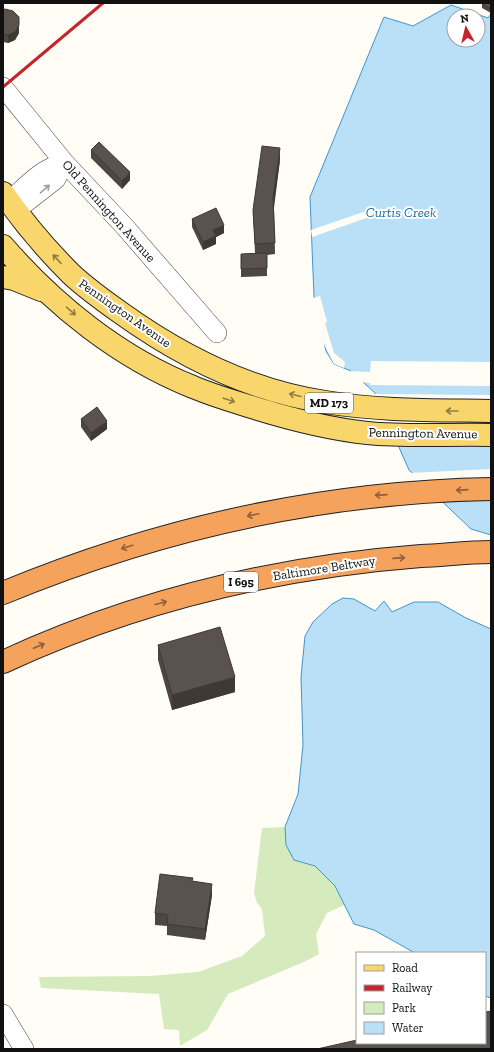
<svg xmlns="http://www.w3.org/2000/svg" width="494" height="1052" font-family="'Zilla Slab',serif">
  <style>
    .green { fill: #d5ebbd }
    .water { fill: #b9e0f7; stroke: #3f96cf; fill-rule: evenodd }
    .pier { fill: #fffdf5 }
    .lines { fill: none; stroke-linecap: round; stroke-linejoin: round }
    .minor-casing { stroke: #444; stroke-width: 20 }
    .major-casing { stroke: #222; stroke-width: 24 }
    .highway-casing { stroke: #222; stroke-width: 24 }
    .minor { stroke: #fff; stroke-width: 19 }
    .major { stroke: #f9d66b; stroke-width: 22 }
    .highway { stroke: #f5a25d; stroke-width: 22 }
    .rail { stroke: #c4262e; stroke-width: 3 }
    .wall { fill: #4d4742 }
    .shaded-wall { fill: #3f3936 }
    .building { fill: #5a524d; stroke: #3f3936 }
    .oneway { stroke: #a0a0a0 }
    .oneway2 { stroke: #917d42 }
    .oneway3 { stroke: #8e613b }
    .labels { text-anchor: middle; dominant-baseline: central; stroke-width: 4; stroke-linejoin: round; paint-order: stroke }
    .shield { fill: #fff; stroke: #585858; stroke-width: 1 }
    .shield-label { font-size: 12px; font-weight: bold; fill: #111 }
    .street-label { font-size: 13px; fill: #111; stroke: #fff }
    .water-label { font-size: 14px; font-style: italic; fill: #1768a6; stroke: #fff }
  </style>
  <rect width="100%" height="100%" fill="#fffdf5"/>
  <path class="green" d="M285 827 286 845 340 828 388 939 374 930 354 924 344 905 327 913 316 934 319 954 306 961 228 994 207 1030 180 1046 179 1030 164 1029 159 994 41 988 39 977 149 976 198 972 242 956 265 936 262 909 257 903 254 893 262 828Z"/>
  <path class="water" d="M451 5 488 18 491 14V535L471 529 409 470 375 393 351 371 334 364 326 351 314 297 310 197 384 17 413 26ZM454 16H478V40H454Z
    M343 598 354 599 375 611 384 601 392 612 414 602H438L466 618 491 629V998L485 996V953H415L374 930 354 924 335 886 315 866 294 860 286 845 285 827 298 794 303 745 301 677 305 636 313 622 332 604Z"/>
  <path class="pier" d="M372 209 375 215 312 237 311 230Z
    M320 296 327 322 325 323 334 353 345 362 344 368 334 364 321 338 313 298Z
    M371 361 491 362V386L370 385V383L360 382 347 371 370 372Z
    M373 394 491 395V442L394 441Z
    M491 469V495L435 498 409 473Z"/>
  <g class="lines">
    <g class="minor-casing">
      <path id="minor" d="M3 87 64 162 125 227 217 333
        M16 203V195C33 179 42 170 64 162
        M12 206 16 203 24 204 56 179 64 162
        M3 1014 24 1049"/>
    </g>
    <g class="major-casing">
      <path id="major" d="M3 193C23 222 46 249 71 274 86 288 104 301 121 313 181 356 251 391 325 402 380 411 435 410 491 411
        M3 246C54 305 120 358 193 387 214 396 236 402 258 409 294 420 330 429 367 433 408 437 450 434 491 435
        M3 277 14 279 41 290"/>
    </g>
    <g class="highway-casing">
      <path id="highway" d="M3 593C160 528 321 492 491 489
        M3 662C135 601 277 567 421 556 444 555 468 552 491 552"/>
    </g>
    <use href="#minor" class="minor"/>
    <use href="#major" class="major"/>
    <use href="#highway" class="highway"/>
    <path class="rail" d="M3 87 103 3"/>
  </g>
  <path class="wall" d="M491 3V13L482 8V4Z
    M3 10 19 33 15 40 8 43 3 42Z
    M91 150 130 180 122 189 91 158Z
    M280 160 274 208 275 254 267 255V276L241 277V254L255 253 253 210Z
    M192 219 224 233 216 237V244L203 250 192 227Z
    M81 419 107 429 91 441 81 427Z
    M158 645 235 692 172 710 158 660Z
    M193 881 212 895 205 940 167 935V926L155 925V913Z"/>
  <path class="shaded-wall" d="M19 25V33L15 40 8 43V35Z
    M280 148V160L273 210V198Z
    M130 172V180L122 189V181Z
    M224 225V233L216 237V244L203 250V242L213 230Z
    M107 421V429L91 441V433Z
    M235 677V692L172 710V695Z
    M212 884V895L205 940V929Z"/>
  <path class="building" d="M483 3H491V9L482 4Z
    M5 9 13 11 19 17V25L15 32 8 35 3 34V10Z
    M99 142 130 172 122 181 91 150Z
    M262 146 280 148 273 198 275 243 255 244 253 210Z
    M216 208 224 225 213 230 216 236 203 242 192 219Z
    M267 253V268L241 269V254Z
    M97 407 107 421 91 433 81 419Z
    M220 627 235 677 172 695 158 645Z
    M160 874 193 878 192 881 212 884 205 929 167 924 168 915 155 913Z
    M491 1011V1049H317L357 1040V1043H485V1012Z"/>
  <defs><path id="oneway-shaft" d="M-6 0H5M1.5-3L5.5 0L1.5 3" fill="none" stroke-width="1.6" stroke-linecap="round" stroke-linejoin="round"/></defs>
  <use class="oneway" href="#oneway-shaft" transform="translate(45 189) rotate(-41)"/>
  <g class="oneway2">
    <use href="#oneway-shaft" transform="translate(57 259) rotate(-133)"/>
    <use href="#oneway-shaft" transform="translate(71 311) rotate(41)"/>
    <use href="#oneway-shaft" transform="translate(295 395) rotate(-166)"/>
    <use href="#oneway-shaft" transform="translate(229 400) rotate(18)"/>
    <use href="#oneway-shaft" transform="translate(452 411) rotate(-180)"/>
  </g>
  <g class="oneway3">
    <use href="#oneway-shaft" transform="translate(462 490) rotate(176)"/>
    <use href="#oneway-shaft" transform="translate(381 495) rotate(176)"/>
    <use href="#oneway-shaft" transform="translate(253 515) rotate(168)"/>
    <use href="#oneway-shaft" transform="translate(127 547) rotate(162)"/>
    <use href="#oneway-shaft" transform="translate(399 558) rotate(-4)"/>
    <use href="#oneway-shaft" transform="translate(161 603) rotate(-15)"/>
    <use href="#oneway-shaft" transform="translate(39 646) rotate(-23)"/>
  </g>
  <g class="labels">
    <g class="shield">
      <rect x="305" y="393" width="48" height="20" rx="3"/>
      <rect x="224" y="572" width="34" height="20" rx="3"/>
    </g>
    <g class="shield-label">
      <text x="329" y="403">MD 173</text>
      <text x="241" y="582">I 695</text>
    </g>
    <g class="street-label">
      <text transform="translate(109 211) rotate(48)">Old Pennington Avenue</text>
      <text transform="translate(125 313) rotate(35)">Pennington Avenue</text>
      <text transform="translate(423 433) rotate(1)">Pennington Avenue</text>
      <text transform="translate(324 568) rotate(-9)">Baltimore Beltway</text>
    </g>
    <g class="water-label">
      <text x="401" y="212">Curtis Creek</text>
    </g>
  </g>
  <rect width="494" height="1052" fill="none" stroke="#111111" stroke-width="8"/>
  <rect x="356" y="952" width="130" height="92" fill="#ffffff" stroke="#a0a0a0"/>
  <rect x="364" y="965" width="20" height="6" fill="#f9d66b" stroke="#a0a0a0"/>
  <text x="392" y="972" font-size="12" fill="#111111">Road</text>
  <rect x="364" y="985" width="20" height="6" fill="#c4262e" stroke="#a0a0a0"/>
  <text x="392" y="992" font-size="12" fill="#111111">Railway</text>
  <rect x="364" y="1002" width="20" height="12" fill="#d5ebbd" stroke="#a0a0a0"/>
  <text x="392" y="1012" font-size="12" fill="#111111">Park</text>
  <rect x="364" y="1022" width="20" height="12" fill="#b9e0f7" stroke="#a0a0a0"/>
  <text x="392" y="1032" font-size="12" fill="#111111">Water</text>
  <g transform="translate(466 28) rotate(352)"><circle r="19" fill="#ffffff" stroke="#a0a0a0"/>
  <path d="M0-3L7 15L0 10L-7 15Z" fill="#c4262e"/>
  <text y="-6" font-size="11" font-weight="bold" text-anchor="middle" fill="#111111">N</text>
  </g>
</svg>
